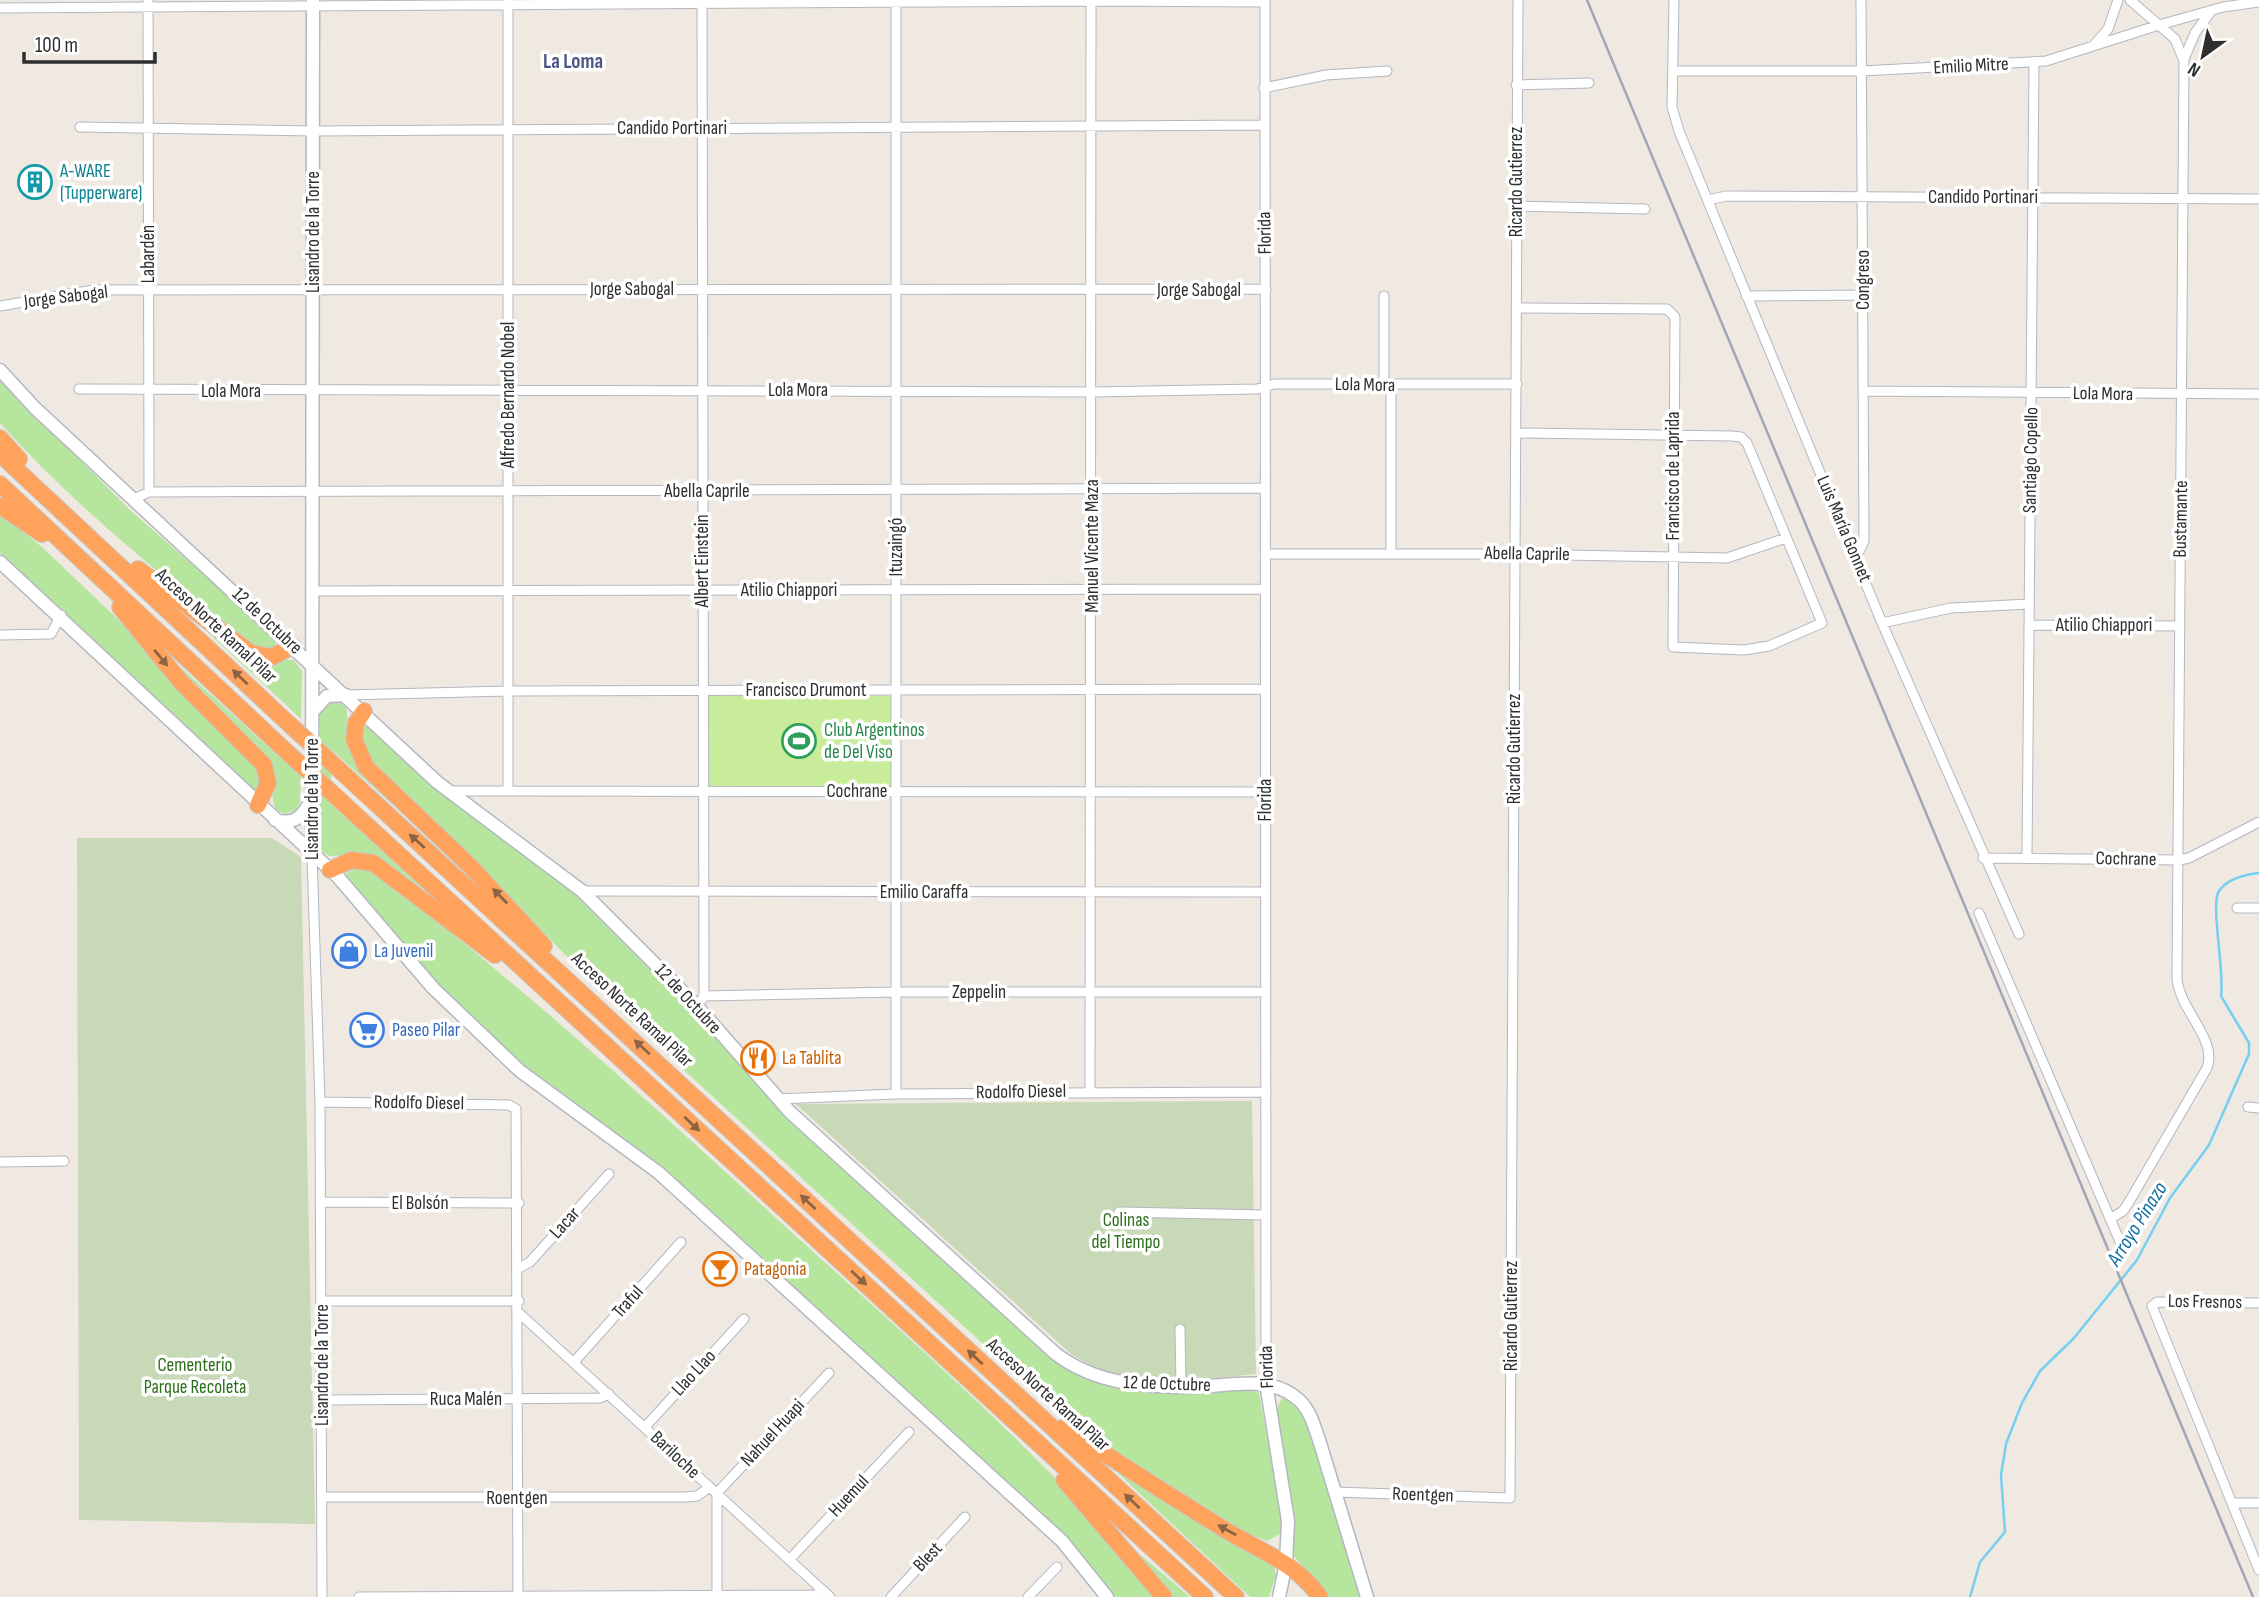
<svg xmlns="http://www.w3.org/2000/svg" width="2259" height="1597" font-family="'Sofia Sans Condensed',sans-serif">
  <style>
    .green { fill: #b6e59e }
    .cemetery { fill: #c8d9b8 }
    .pitch { fill: #c9ec9a }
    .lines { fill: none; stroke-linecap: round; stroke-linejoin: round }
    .stream { stroke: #75cff0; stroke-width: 2.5 }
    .street-casing { stroke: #b4b7c1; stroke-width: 11 }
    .secondary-casing { stroke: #b4b7c1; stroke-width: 15 }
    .highway-casing { stroke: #c9c9c9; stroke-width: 18 }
    .street { stroke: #fff; stroke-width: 9 }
    .secondary { stroke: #fff; stroke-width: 12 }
    .highway { stroke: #ffa35c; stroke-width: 16 }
    .rail { stroke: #a3a6b8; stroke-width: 2.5 }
    .highway-bridge-casing { stroke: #c9c9c9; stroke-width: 18; stroke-linecap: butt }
    .highway-bridge { stroke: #ffa35c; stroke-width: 16 }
    .oneway { fill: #8c6343 }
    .labels { text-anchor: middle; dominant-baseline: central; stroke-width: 7; stroke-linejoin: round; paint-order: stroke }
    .street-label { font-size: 19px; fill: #2e2e2e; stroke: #fff }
    .culture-label { font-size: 19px; fill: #0d838f; stroke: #fff; text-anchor: start }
    .leisure-label { font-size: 19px; fill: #27864d; stroke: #fff; text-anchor: start }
    .shop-label { font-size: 19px; fill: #366cbe; stroke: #fff; text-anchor: start }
    .food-label { font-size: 19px; fill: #c56008; stroke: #fff; text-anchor: start }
    .park-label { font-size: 19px; fill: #2c6e1b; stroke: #fff }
    .neighbourhood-label { font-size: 21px; font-weight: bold; fill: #4d5680; stroke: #fff }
    .water-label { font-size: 21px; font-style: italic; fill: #0d6fa3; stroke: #fff }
  </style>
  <rect width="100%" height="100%" fill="#efe9e1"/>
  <path class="green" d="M0 380 131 511 274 636 276 645 272 649 259 650C166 581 78 509 0 423Z
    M0 513 43 548 127 628 188 700 259 764 265 780 255 793 0 553Z
    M186 612 278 660H294L302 671 301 719Z
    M165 653 301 777 300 804 296 810 285 814C270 809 273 799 273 785Z
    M336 700 346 707 349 730 425 834 332 750 330 803 439 904 352 855 329 856 319 849 320 709 326 702Z
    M369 725 564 881 692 1007 791 1121 1051 1356 1083 1377 1124 1388 1243 1387 1259 1393 1283 1524 1280 1534 1267 1541 1226 1525 1070 1422 1042 1398 628 1019 464 851 372 767 359 729Z
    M362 863C512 976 649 1102 788 1229 876 1309 967 1388 1051 1474 1089 1513 1123 1555 1158 1597H1115L1071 1544 687 1194 549 1090 432 981 347 878 346 870Z
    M1282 1398 1295 1403 1307 1422 1361 1597H1327L1293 1555 1292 1505 1275 1412Z
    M1104 1460 1274 1566 1276 1575 1269 1597H1250Z
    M1130 1546 1190 1597H1168Z"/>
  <path class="cemetery" d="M77 838H272L301 857 315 1524 79 1520Z
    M1252 1101 1256 1374C1207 1379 1152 1385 1104 1371 1093 1368 1081 1359 1071 1354L796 1104Z"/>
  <path class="pitch" d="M707 694 891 696V788L707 786Z"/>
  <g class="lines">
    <path class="stream" d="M1970 1597 1980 1562 2005 1532 2001 1475 2006 1444 2022 1403 2040 1371 2074 1338 2137 1260 2170 1198 2209 1145 2249 1054V1043L2221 996C2225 971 2210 905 2219 891 2227 879 2246 874 2259 873"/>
    <g class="street-casing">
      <path id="street" d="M148 0 149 492
        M508 0V791
        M702 0 704 996
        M896 0V1094
        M1265 0 1266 1383
        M1674 0 1672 107 1679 131 1882 623 2019 934
        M0 8 1091 1 1265 2
        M2095 44 2108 29 2118 0
        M2184 59 2195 33 2211 11
        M1674 71H1862L2046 61 2159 25 2223 7 2259 2
        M1516 85 1589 83
        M1264 88 1326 75 1387 71
        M80 127 313 131 1263 125
        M1708 200 1726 196 2259 199
        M1515 206 1645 209
        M1384 296V384
        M1746 296 1863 295
        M0 306 93 290 1266 289
        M79 389 1092 392 1257 389 1274 384H1517
        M1864 391 2259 394
        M1517 433 1732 436 1741 437 1747 443 1822 623 1769 646 1744 650 1673 647 1675 317 1667 309 1518 308
        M134 499 149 492 1265 488
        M1391 553V385
        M1265 554H1514L1727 558 1786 538
        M1856 558 1864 541 1861 0
        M314 591 1265 589
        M1882 623 1951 608 2029 604
        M2029 625 2180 626
        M0 635 51 634 61 615
        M346 695 508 691 1265 689
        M450 791 1265 792
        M312 855 320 1102 322 1597
        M2027 857 2034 63
        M1983 858 2179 860 2189 858 2259 822
        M582 891 1265 892
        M2237 908H2259
        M1979 913 2121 1244
        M702 999 704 996 896 992H1266
        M1090 1092 1091 0
        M777 1099 896 1094 1266 1092
        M320 1102 509 1105 516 1109 518 1597
        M2248 1107 2259 1108
        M0 1162 64 1161
        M321 1202 519 1203
        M1119 1212 1266 1215
        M2110 1219 2123 1211 2129 1202 2207 1068C2218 1039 2179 1010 2177 978L2184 61 2175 39 2130 0
        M519 1268 530 1262 609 1174
        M323 1301H519
        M2259 1303 2157 1302 2152 1306 2259 1570
        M519 1313 830 1597
        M1180 1329 1181 1386
        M574 1362 681 1242
        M322 1400 600 1398 609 1394
        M645 1427 744 1319
        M1336 1492 1510 1498 1518 0
        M322 1497H685L697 1496 710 1487
        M2233 1503H2259
        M790 1559 909 1432
        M359 1597 815 1595 824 1591
        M717 1597V1493L829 1373
        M891 1597 965 1517
        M1028 1597 1057 1567"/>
    </g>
    <g class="secondary-casing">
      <path id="secondary" d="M0 370 35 408 437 782 582 891 696 1005 790 1112 1056 1354C1097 1385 1146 1387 1195 1387 1230 1386 1270 1374 1299 1400 1311 1411 1315 1429 1320 1443L1367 1597
        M0 562 338 877 433 988 520 1071 659 1173 1062 1541 1107 1597
        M313 711 327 696 346 695
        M275 820C293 825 302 818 310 802
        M312 855 313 0
        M1266 1383 1288 1521 1286 1563 1279 1597"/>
    </g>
    <g class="highway-casing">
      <path id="highway" d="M0 438 19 459
        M0 454 289 724
        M0 484 289 754
        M0 506 42 534
        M138 569 251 653 272 657 293 646
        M120 607 180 681 264 765 268 783 258 805
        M364 711 356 723 354 739 366 767 469 865 544 946
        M333 764 1236 1597
        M332 793 1205 1597
        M330 870 351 860 373 863 495 955
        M1064 1427C1117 1462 1170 1496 1224 1529 1259 1551 1295 1562 1320 1597
        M1064 1480 1164 1597"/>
    </g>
    <use href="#street" class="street"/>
    <use href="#secondary" class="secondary"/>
    <use href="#highway" class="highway"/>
    <path class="rail" d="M1587 0 2253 1597"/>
    <g class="highway-bridge-casing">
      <path id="highway-bridge" d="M289 724 333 764
        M289 754 332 793"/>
    </g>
    <use href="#highway-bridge" class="highway-bridge"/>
  </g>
  <defs><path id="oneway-solid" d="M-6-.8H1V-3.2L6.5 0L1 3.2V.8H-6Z" transform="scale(1.75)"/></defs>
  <g class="oneway">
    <use href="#oneway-solid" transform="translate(161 658) rotate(50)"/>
    <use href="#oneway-solid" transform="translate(240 677) rotate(-136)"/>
    <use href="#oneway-solid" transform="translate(417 841) rotate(-138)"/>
    <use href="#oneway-solid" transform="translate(500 896) rotate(-134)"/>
    <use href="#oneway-solid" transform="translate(642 1047) rotate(-137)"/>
    <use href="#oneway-solid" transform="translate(692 1124) rotate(43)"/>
    <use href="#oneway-solid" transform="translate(808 1202) rotate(-137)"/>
    <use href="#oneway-solid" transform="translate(859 1278) rotate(43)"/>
    <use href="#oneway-solid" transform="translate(975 1357) rotate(-137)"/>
    <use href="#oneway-solid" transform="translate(1132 1501) rotate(-137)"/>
    <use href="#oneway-solid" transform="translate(1227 1530) rotate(-151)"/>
  </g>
  <defs>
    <g id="building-ring" transform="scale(1.75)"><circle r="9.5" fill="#fff" stroke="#0f9aa8" stroke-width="1.5"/><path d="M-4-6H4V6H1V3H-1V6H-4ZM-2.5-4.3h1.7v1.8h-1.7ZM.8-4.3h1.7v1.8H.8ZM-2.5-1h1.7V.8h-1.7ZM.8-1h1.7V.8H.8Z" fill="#0f9aa8"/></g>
    <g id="stadium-ring" transform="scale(1.75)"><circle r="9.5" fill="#fff" stroke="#2e9e5b" stroke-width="1.5"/><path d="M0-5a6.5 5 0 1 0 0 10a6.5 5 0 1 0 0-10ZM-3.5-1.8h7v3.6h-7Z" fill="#2e9e5b"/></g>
    <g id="shop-ring" transform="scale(1.75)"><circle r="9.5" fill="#fff" stroke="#3f7fe0" stroke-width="1.5"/><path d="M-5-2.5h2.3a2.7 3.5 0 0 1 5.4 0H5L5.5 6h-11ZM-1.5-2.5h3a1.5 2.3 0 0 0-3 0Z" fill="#3f7fe0"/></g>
    <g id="supermarket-ring" transform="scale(1.75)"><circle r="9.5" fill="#fff" stroke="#3f7fe0" stroke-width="1.5"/><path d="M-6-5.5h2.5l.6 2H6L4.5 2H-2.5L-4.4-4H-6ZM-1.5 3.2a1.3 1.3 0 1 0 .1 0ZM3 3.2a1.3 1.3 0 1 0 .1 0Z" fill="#3f7fe0"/></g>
    <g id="restaurant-ring" transform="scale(1.75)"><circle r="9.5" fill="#fff" stroke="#e8710a" stroke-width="1.5"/><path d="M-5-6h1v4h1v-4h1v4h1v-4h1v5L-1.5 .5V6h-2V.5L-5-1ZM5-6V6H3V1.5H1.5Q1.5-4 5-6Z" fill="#e8710a"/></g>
    <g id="bar-ring" transform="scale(1.75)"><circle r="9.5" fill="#fff" stroke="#e8710a" stroke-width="1.5"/><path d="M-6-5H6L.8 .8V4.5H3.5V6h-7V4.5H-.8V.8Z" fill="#e8710a"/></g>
  </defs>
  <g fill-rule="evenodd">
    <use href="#building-ring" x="35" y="182"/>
    <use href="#stadium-ring" x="799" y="741"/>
    <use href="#shop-ring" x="349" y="951"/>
    <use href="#supermarket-ring" x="367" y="1030"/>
    <use href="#restaurant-ring" x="758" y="1058"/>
    <use href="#bar-ring" x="720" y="1269"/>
  </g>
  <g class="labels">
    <g class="street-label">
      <text transform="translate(1971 66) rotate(-3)">Emilio Mitre</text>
      <text x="672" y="128">Candido Portinari</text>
      <text transform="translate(1516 182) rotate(-90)">Ricardo Gutierrez</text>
      <text x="1983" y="197">Candido Portinari</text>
      <text transform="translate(313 232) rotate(-90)">Lisandro de la Torre</text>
      <text transform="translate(1265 233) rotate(-91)">Florida</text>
      <text transform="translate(148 254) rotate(-90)">Labardén</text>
      <text transform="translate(1863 280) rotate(-90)">Congreso</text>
      <text x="632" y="289">Jorge Sabogal</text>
      <text x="1199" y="290">Jorge Sabogal</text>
      <text transform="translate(66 297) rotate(-7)">Jorge Sabogal</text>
      <text transform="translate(1365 385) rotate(1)">Lola Mora</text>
      <text x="798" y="390">Lola Mora</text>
      <text x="231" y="391">Lola Mora</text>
      <text transform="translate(2103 394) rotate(1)">Lola Mora</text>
      <text transform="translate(508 395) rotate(-90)">Alfredo Bernardo Nobel</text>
      <text transform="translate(2031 460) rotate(-89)">Santiago Copello</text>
      <text transform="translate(1673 476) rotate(-90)">Francisco de Laprida</text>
      <text x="707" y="491">Abella Caprile</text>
      <text transform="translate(2181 519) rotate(-89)">Bustamante</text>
      <text transform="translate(1844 529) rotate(67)">Luis María Gonnet</text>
      <text transform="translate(1092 546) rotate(-90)">Manuel Vicente Maza</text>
      <text transform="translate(896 547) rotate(-90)">Ituzaingó</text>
      <text transform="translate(1527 554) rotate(1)">Abella Caprile</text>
      <text transform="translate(702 561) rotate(-90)">Albert Einstein</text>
      <text x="789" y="590">Atilio Chiappori</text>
      <text transform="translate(267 621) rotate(43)">12 de Octubre</text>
      <text x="2104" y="625">Atilio Chiappori</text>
      <text transform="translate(216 626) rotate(43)">Acceso Norte Ramal Pilar</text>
      <text x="806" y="690">Francisco Drumont</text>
      <text transform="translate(1514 749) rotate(-90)">Ricardo Gutierrez</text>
      <text x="857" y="791">Cochrane</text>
      <text transform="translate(312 799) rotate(-90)">Lisandro de la Torre</text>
      <text transform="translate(1265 800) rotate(-90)">Florida</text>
      <text transform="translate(2126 859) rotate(1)">Cochrane</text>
      <text x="924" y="892">Emilio Caraffa</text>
      <text x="979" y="992">Zeppelin</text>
      <text transform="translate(688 999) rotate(47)">12 de Octubre</text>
      <text transform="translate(632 1010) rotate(43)">Acceso Norte Ramal Pilar</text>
      <text transform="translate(1021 1092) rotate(-1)">Rodolfo Diesel</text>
      <text transform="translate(419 1103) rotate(1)">Rodolfo Diesel</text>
      <text x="420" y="1203">El Bolsón</text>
      <text transform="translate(565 1223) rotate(-48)">Lacar</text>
      <text transform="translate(628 1302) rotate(-48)">Traful</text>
      <text transform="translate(2205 1302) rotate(1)">Los Fresnos</text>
      <text transform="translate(1511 1316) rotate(-90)">Ricardo Gutierrez</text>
      <text transform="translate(322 1365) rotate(-90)">Lisandro de la Torre</text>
      <text transform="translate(1267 1367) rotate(-92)">Florida</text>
      <text transform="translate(694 1373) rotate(-47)">Llao Llao</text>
      <text transform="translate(1167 1384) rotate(2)">12 de Octubre</text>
      <text transform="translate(1048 1395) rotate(42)">Acceso Norte Ramal Pilar</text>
      <text x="466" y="1399">Ruca Malén</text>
      <text transform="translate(773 1433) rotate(-47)">Nahuel Huapi</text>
      <text transform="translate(675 1455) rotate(43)">Bariloche</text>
      <text transform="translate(1423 1495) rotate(2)">Roentgen</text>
      <text transform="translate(849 1496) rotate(-47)">Huemul</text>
      <text x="517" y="1498">Roentgen</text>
      <text transform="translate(928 1557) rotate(-47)">Blest</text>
    </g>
    <g class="culture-label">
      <text x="60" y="171">A-WARE<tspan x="60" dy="22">(Tupperware)</tspan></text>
    </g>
    <g class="leisure-label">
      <text x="824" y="730">Club Argentinos<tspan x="824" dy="22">de Del Viso</tspan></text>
    </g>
    <g class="shop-label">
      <text x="374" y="951">La Juvenil</text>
      <text x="392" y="1030">Paseo Pilar</text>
    </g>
    <g class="food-label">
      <text x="782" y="1058">La Tablita</text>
      <text x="744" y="1269">Patagonia</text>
    </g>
    <g class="park-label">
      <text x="1126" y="1220">Colinas<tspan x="1126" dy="22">del Tiempo</tspan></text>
      <text x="195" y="1365">Cementerio<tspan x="195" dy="22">Parque Recoleta</tspan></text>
    </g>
    <g class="neighbourhood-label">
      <text x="573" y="61">La Loma</text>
    </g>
    <g class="water-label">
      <text transform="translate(2137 1224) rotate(-58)">Arroyo Pinazo</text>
    </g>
  </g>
  <g transform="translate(2203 56) rotate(213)" stroke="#ffffff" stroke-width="5" paint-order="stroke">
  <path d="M0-5L12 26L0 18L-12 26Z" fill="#2e2e2e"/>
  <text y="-10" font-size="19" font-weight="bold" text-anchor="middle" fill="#2e2e2e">N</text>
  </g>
  <path d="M24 52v10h131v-10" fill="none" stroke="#2e2e2e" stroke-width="3.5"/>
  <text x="35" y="52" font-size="21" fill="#2e2e2e" stroke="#ffffff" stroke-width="5" paint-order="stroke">100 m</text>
</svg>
